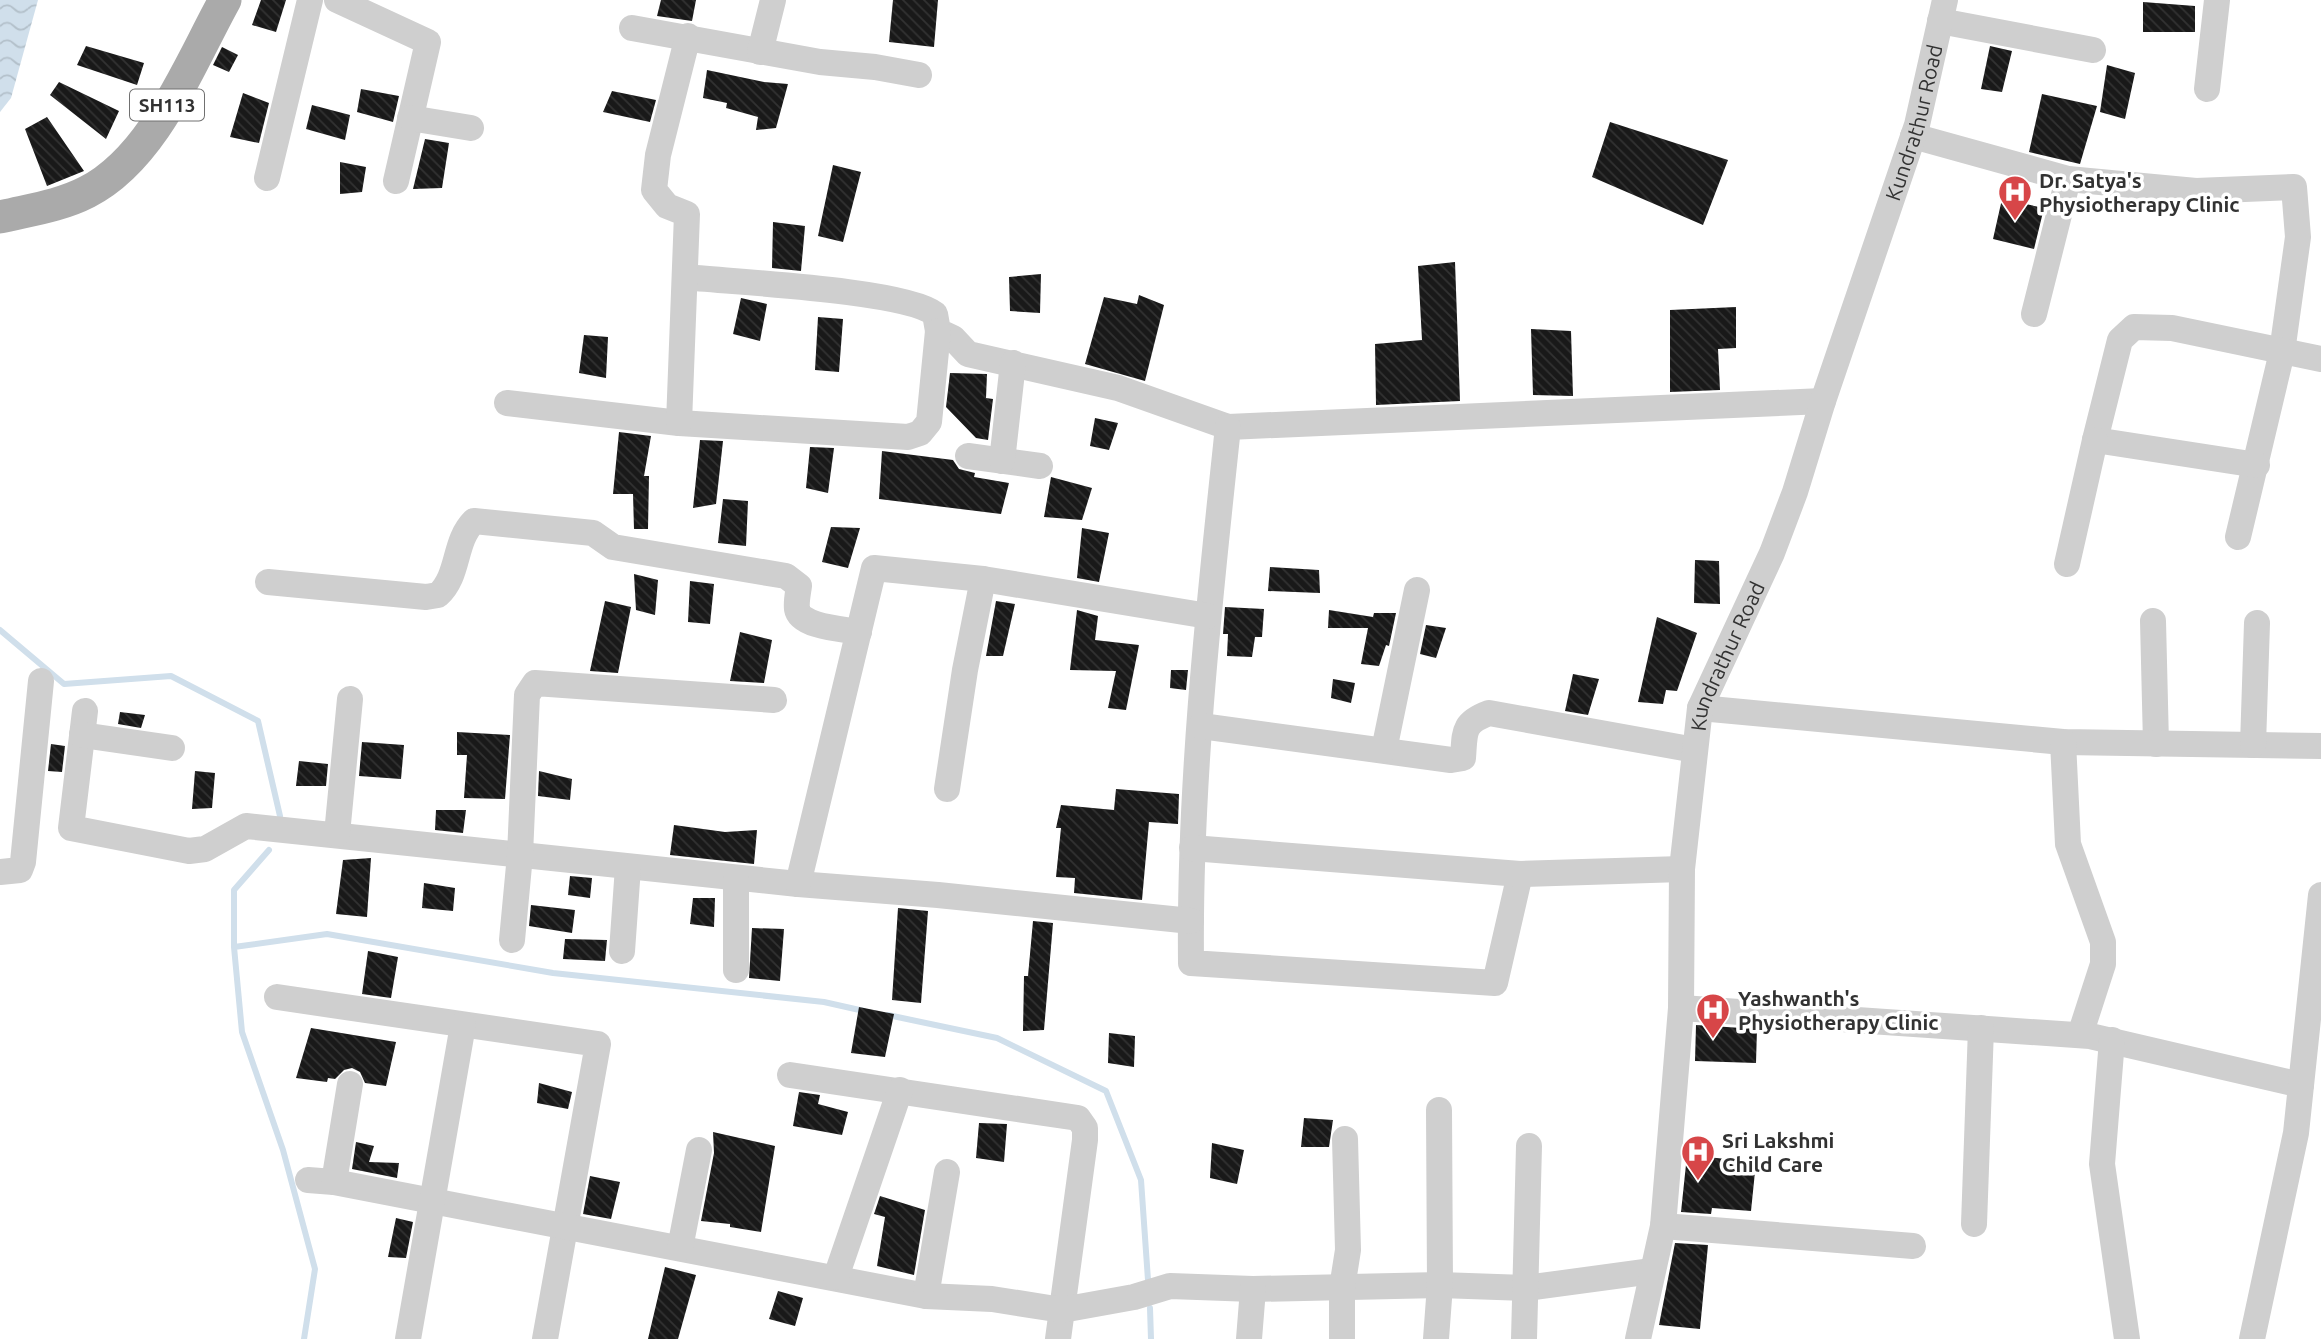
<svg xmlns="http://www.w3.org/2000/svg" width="2321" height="1339" font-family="Ubuntu,sans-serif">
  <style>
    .water { fill: url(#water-waves) }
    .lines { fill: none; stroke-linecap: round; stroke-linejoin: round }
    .stream { stroke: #d0dfeb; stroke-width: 6 }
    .building { fill: url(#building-back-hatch) }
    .minor { stroke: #cfcfcf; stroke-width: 26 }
    .major { stroke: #aaa; stroke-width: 33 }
    .labels { text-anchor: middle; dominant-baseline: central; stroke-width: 7; stroke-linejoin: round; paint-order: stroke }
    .shield { fill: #fff; stroke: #707070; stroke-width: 2 }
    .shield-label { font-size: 19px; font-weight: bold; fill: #323232 }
    .street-label { font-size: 21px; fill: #323232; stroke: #fff }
    .poi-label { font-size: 21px; font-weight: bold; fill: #323232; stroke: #fff; text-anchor: start }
  </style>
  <defs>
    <pattern id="water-waves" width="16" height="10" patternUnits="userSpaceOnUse" patternTransform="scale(1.75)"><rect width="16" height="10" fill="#d0dfeb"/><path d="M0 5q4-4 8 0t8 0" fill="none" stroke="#b3c0ca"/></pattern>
    <pattern id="building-back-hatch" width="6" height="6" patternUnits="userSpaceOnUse" patternTransform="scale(1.75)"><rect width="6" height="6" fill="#191919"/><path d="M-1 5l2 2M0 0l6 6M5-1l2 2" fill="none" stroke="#323232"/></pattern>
  </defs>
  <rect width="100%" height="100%" fill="#fff"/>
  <path class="water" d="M0 0H38L11 98 0 112Z"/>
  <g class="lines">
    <path class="stream" d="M0 630 64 684 171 676 258 721 280 816
      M269 850 234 890V947L327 934 553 973 824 1002 864 1011
      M234 947 242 1032 283 1150 315 1269 304 1339
      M888 1015 997 1038 1106 1091 1141 1180 1148 1280
      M1150 1308 1151 1339"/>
  </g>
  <path class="building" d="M261 0H286L276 32 252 25Z
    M661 0H696L692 21 657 16Z
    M893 0H938L934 47 889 42Z
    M2143 2 2195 6V32H2143Z
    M86 46 144 63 137 85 77 65Z
    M1990 46 2012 51 2002 92 1981 89Z
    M222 47 238 55 229 72 213 65Z
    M2107 65 2135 73 2125 119 2100 112Z
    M707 70 764 82 788 84 776 128 756 130 758 117 726 108 727 103 703 98Z
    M59 82 119 111 106 139 50 95Z
    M361 89 399 96 393 122 357 112Z
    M612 91 656 100 650 122 603 112Z
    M243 93 269 103 259 143 230 137Z
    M2042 94 2097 106 2080 164 2029 152Z
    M312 105 350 115 345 140 306 129Z
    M47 117 84 171 47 186 25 129Z
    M1610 122 1728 160 1703 225 1592 177Z
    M425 139 449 143 442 188 413 189Z
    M340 162 366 167 362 192 340 194Z
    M833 165 861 172 843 242 818 236Z
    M2002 199 2044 208 2034 249 1993 239Z
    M773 222 805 226 801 271 772 268Z
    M1455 262 1460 401 1376 405 1375 344 1422 340 1418 266Z
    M1041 274 1040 313 1010 311 1009 277Z
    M1139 295 1164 305 1145 381 1085 364 1104 297 1137 304Z
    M741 298 767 304 760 341 733 334Z
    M1736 307V348L1718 349 1720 390 1670 392V310Z
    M818 317 843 319 839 372 815 370Z
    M1531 329 1571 331 1573 396 1533 395Z
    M584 335 608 337 606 378 579 373Z
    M950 373 987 374 986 398 993 399 988 440 976 438 946 407Z
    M1095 418 1118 423 1109 450 1090 446Z
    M619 432 651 436 644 476H649L648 529H634L633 494H613Z
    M700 440 723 441 716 504 693 508Z
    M810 447 834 448 828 493 806 488Z
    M882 451 953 460 959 469 975 473 974 477 1009 483 1001 514 879 499Z
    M1051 477 1092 488 1082 520 1044 517Z
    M723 499 748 501 746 546 718 543Z
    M831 527 860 528 848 568 822 562Z
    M1082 528 1109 533 1099 582 1077 578Z
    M1695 560 1719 561 1720 604 1694 603Z
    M1270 567 1319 570 1320 593 1268 591Z
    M634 574 658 580 655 615 636 610Z
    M690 581 714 584 710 624 688 622Z
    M605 601 631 607 618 673 590 671Z
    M996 601 1015 604 1003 656H986Z
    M1225 607 1264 609 1262 637H1255L1252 657 1227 656 1228 634H1223Z
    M1077 610 1098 616 1095 640 1139 645 1126 710 1108 708 1116 671 1070 670Z
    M1329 610 1373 617 1374 613H1396L1389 646 1386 645 1379 666 1361 664 1368 628H1328Z
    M1657 617 1697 633 1677 691 1666 690 1663 704 1638 702Z
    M1426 625 1446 628 1436 658 1420 654Z
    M740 632 772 640 764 683 730 681Z
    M1171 670H1188L1186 690 1170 688Z
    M1573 674 1599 679 1588 715 1565 711Z
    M1333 679 1355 683 1351 703 1331 698Z
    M120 712 145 715 141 728 118 724Z
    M457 732 510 735 505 799 464 798 467 755H457Z
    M362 742 404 745 401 779 359 776Z
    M51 744 65 746 62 772 48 771Z
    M299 761 328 764 326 786H296Z
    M195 771 215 773 212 808 192 809Z
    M539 771 572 779 570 800 538 796Z
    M1116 789 1179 794 1178 824 1149 822 1142 900 1074 893 1075 878 1056 877 1061 828H1056L1061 805 1114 810Z
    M436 810H466L463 833 435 830Z
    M674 825 725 832 757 830 754 864 670 855Z
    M371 858 367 917 336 914 343 860Z
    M570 876 592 878 590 898 568 895Z
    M424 883 455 888 453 911 422 908Z
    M693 898H715L714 927 690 924Z
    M531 905 575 910 572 933 529 926Z
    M898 908 928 911 921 1003 892 1000Z
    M1033 921 1053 923 1044 1030 1023 1031 1024 976H1028Z
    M752 928 784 929 780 981 749 978Z
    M565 939 607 940 605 961 563 959Z
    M368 951 398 957 391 998 362 994Z
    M859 1007 894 1014 885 1057 851 1053Z
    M1696 1025 1757 1029 1756 1063 1695 1061Z
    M311 1028 396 1042 386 1086 365 1083 360 1072 352 1068 344 1070 335 1079 328 1078 327 1082 296 1078Z
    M1109 1033 1135 1036 1134 1067 1108 1063Z
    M539 1083 572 1092 568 1109 537 1103Z
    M799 1092 820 1095 818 1104 848 1112 842 1135 793 1126Z
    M1304 1118 1333 1120 1329 1147H1301Z
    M979 1123 1007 1124 1004 1162 976 1158Z
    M713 1132 775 1146 761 1232 730 1227V1224L701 1221 714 1153Z
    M356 1142 374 1146 369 1162 399 1163 397 1178 352 1169Z
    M1212 1143 1244 1150 1237 1184 1210 1178Z
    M1687 1155 1756 1162 1751 1211 1712 1208 1711 1214 1681 1212Z
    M590 1176 620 1182 611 1219 583 1214Z
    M880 1196 925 1210 914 1275 877 1266 885 1217 874 1214Z
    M396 1218 413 1222 406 1258 388 1257Z
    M1675 1243 1708 1245 1700 1329 1659 1325Z
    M665 1267 696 1275 678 1339H648Z
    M778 1291 803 1298 795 1326 769 1319Z"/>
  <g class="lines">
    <g class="minor">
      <path d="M337 0 428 42 396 181"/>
      <path d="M1940 21 2093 50"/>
      <path d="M632 28 820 62 875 67 919 75"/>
      <path d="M760 52 773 0"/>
      <path d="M2207 89 2217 0"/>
      <path d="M410 118 471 128"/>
      <path d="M1913 136 2068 179 2196 191 2294 187 2298 237 2282 352 2238 537"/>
      <path d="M267 178 310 0"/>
      <path d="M685 277C732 282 906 290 935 314L938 331 953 338 968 354 1118 388 1228 427 1823 401"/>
      <path d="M2034 314 2068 179"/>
      <path d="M507 403 679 423 908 437 920 433 929 422 938 331"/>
      <path d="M679 423 687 214 667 206 654 190 658 155 688 36"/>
      <path d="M1228 427C1209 605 1189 784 1191 963L1495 983 1520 874"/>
      <path d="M968 456 1040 466"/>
      <path d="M1002 461 1013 363"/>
      <path d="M2257 465 2095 440 2120 340 2134 327 2172 328 2321 359"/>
      <path d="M2067 564 2095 440"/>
      <path d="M268 582 426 597 438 595C460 575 453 542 474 521L593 533 613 547 786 576 799 586C798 593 796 602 797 609 800 627 844 629 859 632"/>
      <path d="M2153 621 2156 744"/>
      <path d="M1700 708 2063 742 2321 746"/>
      <path d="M85 711 71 828 189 851 205 849 246 826 798 884 938 895 1191 921"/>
      <path d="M1201 726 1451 760 1463 758C1465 732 1462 723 1489 713L1695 750"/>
      <path d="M82 735 172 748"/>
      <path d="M2063 742 2068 844 2103 942V964L2080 1035"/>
      <path d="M2253 745 2257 623"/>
      <path d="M1384 750 1417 590"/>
      <path d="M947 789 965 670 983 579"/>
      <path d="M337 834 350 699"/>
      <path d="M1192 848 1520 874 1682 869"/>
      <path d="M0 872 20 870 23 862 41 681"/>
      <path d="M798 884 874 568 983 579 1208 616"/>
      <path d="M512 940 520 855 527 695 535 683 774 700"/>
      <path d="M622 951 628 867"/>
      <path d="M736 970V878"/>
      <path d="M277 997 598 1044 545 1339"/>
      <path d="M1681 1008 2090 1036 2301 1085"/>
      <path d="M2112 1040 2102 1164 2127 1339"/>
      <path d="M790 1075 1078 1118 1085 1128V1140L1058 1339"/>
      <path d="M308 1180 334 1182 926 1296 992 1299 1062 1310 1134 1297 1170 1286 1253 1289 1440 1285 1526 1288 1652 1271"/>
      <path d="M334 1182 350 1084"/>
      <path d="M1974 1224 1981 1028"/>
      <path d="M1663 1226 1913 1246"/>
      <path d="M680 1248 699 1150"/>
      <path d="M836 1277 900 1090"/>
      <path d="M926 1296 947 1172"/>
      <path d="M408 1339 463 1025"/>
      <path d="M1249 1339 1253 1289"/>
      <path d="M1342 1339V1288L1348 1250 1345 1139"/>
      <path d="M1436 1339 1440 1285 1439 1110"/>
      <path d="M1524 1339 1529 1146"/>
      <path id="s1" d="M1638 1339 1663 1226 1681 1008 1682 869 1700 708 1772 553 1795 492 1823 401 1917 125 1945 0"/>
      <path d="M2252 1339 2296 1133 2321 895"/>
    </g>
    <path class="major" d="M0 217C29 210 60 206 87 192 154 158 190 63 225 0"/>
  </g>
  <defs>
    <g id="hospital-pin" transform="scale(1.75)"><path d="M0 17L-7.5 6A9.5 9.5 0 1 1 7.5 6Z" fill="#d74648" stroke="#fff"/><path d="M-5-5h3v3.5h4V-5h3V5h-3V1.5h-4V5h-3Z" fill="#fff"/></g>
  </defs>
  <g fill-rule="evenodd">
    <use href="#hospital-pin" x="2015" y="192"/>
    <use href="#hospital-pin" x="1713" y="1010"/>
    <use href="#hospital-pin" x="1698" y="1152"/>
  </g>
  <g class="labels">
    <rect class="shield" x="130" y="89.5" width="74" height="31" rx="5"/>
    <g class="shield-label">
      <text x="167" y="105">SH113</text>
    </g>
    <g class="street-label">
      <text stroke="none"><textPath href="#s1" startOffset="1260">Kundrathur Road</textPath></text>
      <text stroke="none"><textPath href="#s1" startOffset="693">Kundrathur Road</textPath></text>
    </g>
    <g class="poi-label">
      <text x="2039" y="180">Dr. Satya's<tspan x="2039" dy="24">Physiotherapy Clinic</tspan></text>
      <text x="1738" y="998">Yashwanth's<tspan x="1738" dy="24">Physiotherapy Clinic</tspan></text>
      <text x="1722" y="1140">Sri Lakshmi<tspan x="1722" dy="24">Child Care</tspan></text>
    </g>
  </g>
</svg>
